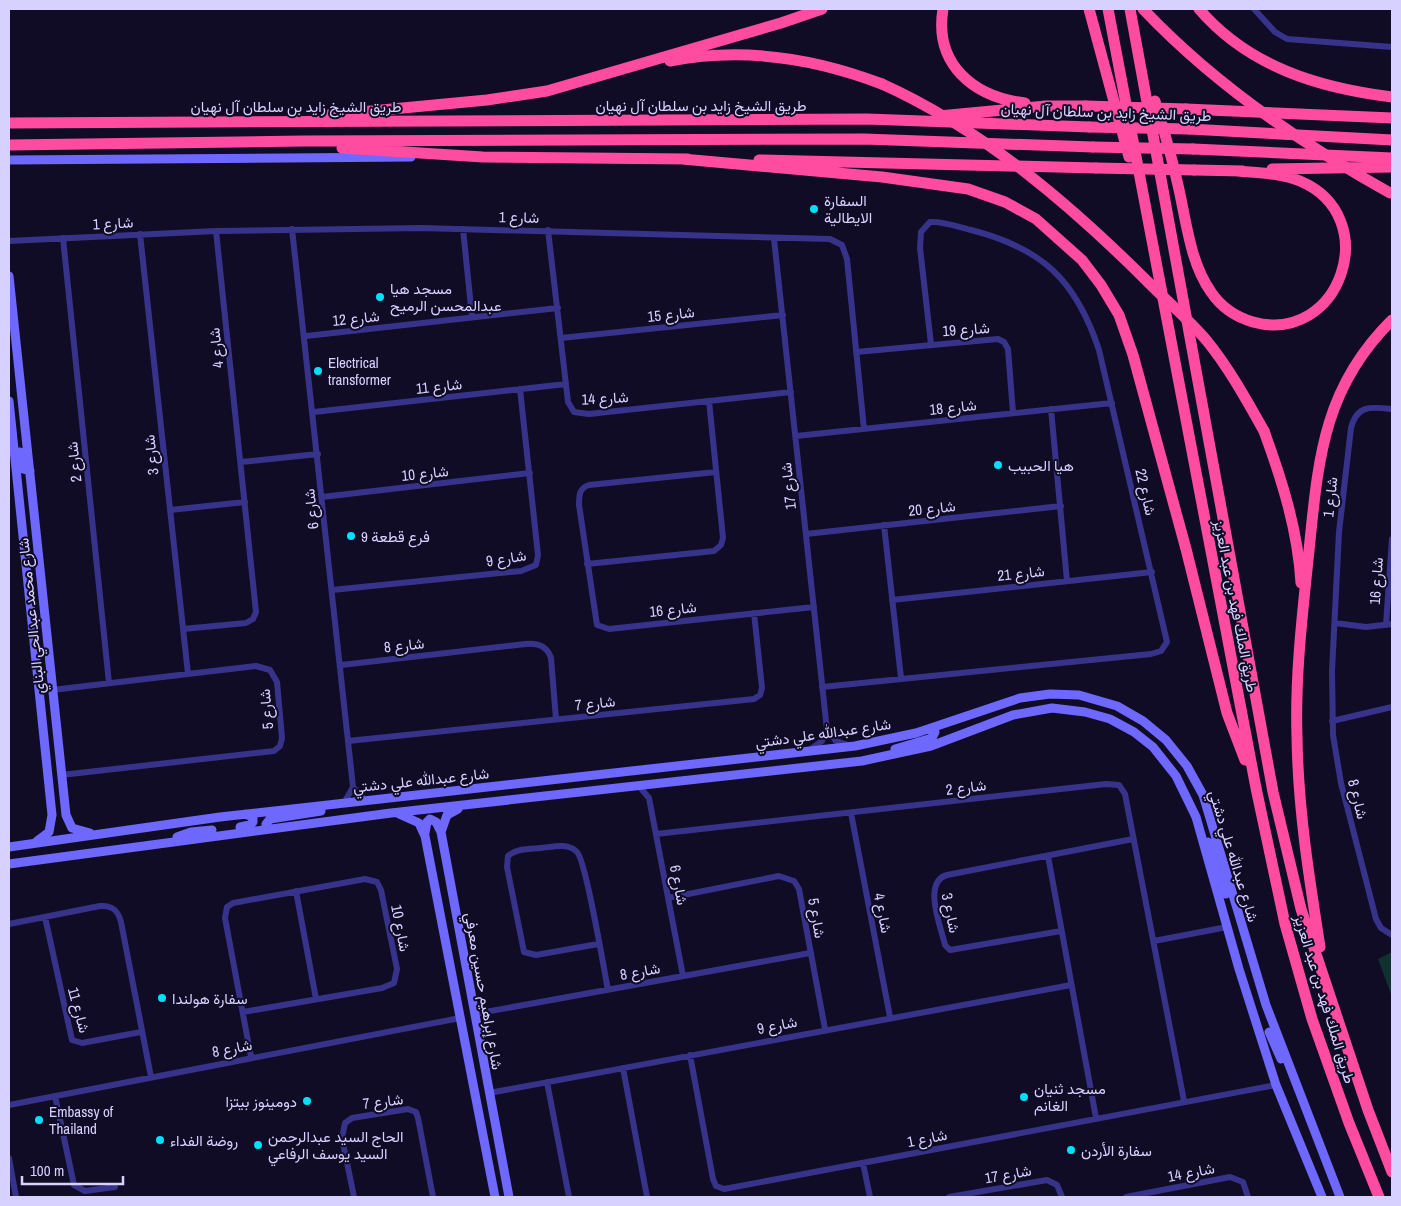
<svg xmlns="http://www.w3.org/2000/svg" width="1401" height="1206" font-family="'Archivo Narrow',Vazirmatn,sans-serif">
  <style>
    .park { fill: #0f3130 }
    .lines { fill: none; stroke-linecap: round; stroke-linejoin: round }
    .street { stroke: #37338a; stroke-width: 6 }
    .secondary { stroke: #6e68ff; stroke-width: 9 }
    .highway { stroke: #ff4ca0; stroke-width: 11 }
    .highway-bridge { stroke: #ff4ca0; stroke-width: 11 }
    .poi-dot { fill: #00e0fc; stroke: #110c26; stroke-width: 2 }
    .labels { text-anchor: middle; dominant-baseline: central; stroke-width: 4; stroke-linejoin: round; paint-order: stroke }
    .street-label { font-size: 15px; fill: #d7d1ff; stroke: #110c26 }
    .poi-label { font-size: 15px; fill: #d7d1ff; stroke: #110c26; text-anchor: start }
  </style>
  <rect width="100%" height="100%" fill="#110c26"/>
  <path class="park" d="M1392 952V997L1378 959Z"/>
  <g class="lines">
    <path class="street" d="M1254 9 1275 32 1287 39 1392 47
      M292 229 353 787 344 803
      M463 229 472 317
      M548 230 568 402 574 412 589 414 791 392
      M140 234 188 674
      M63 238 109 683
      M774 239 827 730 836 741 848 745
      M9 241 216 231 421 228 830 239 842 245 847 259 864 429
      M306 336 558 308
      M561 338 783 315
      M856 352 998 339 1004 342 1008 349 1013 413
      M1051 409 1067 581
      M1392 409C1372 407 1357 404 1351 428L1339 532 1332 671 1333 735 1341 783 1376 919 1381 928 1392 935
      M314 412 566 384
      M796 436 1112 403
      M241 462 318 454
      M716 472 589 485C579 488 579 496 579 505L597 625 609 629 814 607
      M322 497 530 473
      M170 510 245 502
      M884 525 901 678
      M806 534 1061 506
      M587 564 714 551 721 545 723 538 709 401
      M332 590 521 571 536 565 538 555 520 389
      M892 600 1152 572
      M1335 623 1366 627 1392 624
      M1386 625 1392 539
      M183 629 246 623 253 619 256 612 216 231
      M341 665 526 644C538 643 547 646 551 658L556 719
      M822 687 1151 654 1161 651 1167 642 1099 350C1076 280 1042 248 971 230 959 227 943 221 930 222L921 232 920 248 931 344
      M52 690 256 666 270 670 277 682 282 738 280 746 274 751 61 775
      M1332 721 1392 707
      M348 741 754 699 760 695 762 688 754 613
      M811 749 822 741 827 730
      M638 785 649 798 683 976
      M353 787 365 800
      M851 813 890 1017
      M656 834 1106 784 1119 785 1125 794 1184 1101
      M1048 856 1096 1118
      M296 891 316 999
      M668 898 779 876 794 881 799 889 825 1029
      M45 917 72 1040 82 1043 141 1032
      M9 924 100 906C112 905 118 910 121 922L151 1077
      M1061 931 950 950 945 945C941 927 922 882 947 875L1133 839
      M1154 941 1227 927
      M598 944 536 955 524 952 507 867 508 856C517 848 530 849 541 848 552 847 568 842 577 852 586 861 604 970 608 990
      M243 1012 382 988 394 983 397 969 381 890 377 882 365 879 233 903 227 907 225 918 251 1057
      M474 1014 810 953
      M690 1055 713 1179 716 1186 724 1189 1276 1085
      M623 1068 647 1197
      M547 1082 569 1197
      M489 1093 1071 985
      M55 1096 74 1185 85 1191 115 1187
      M9 1105 460 1018
      M9 1158 16 1197
      M863 1163 870 1197
      M354 1197 342 1138 345 1123 352 1118 408 1109 416 1112 418 1118 433 1197
      M949 1197 1047 1180 1057 1185 1062 1197
      M1126 1197 1230 1177 1243 1182 1248 1197"/>
    <path class="secondary" d="M9 160 411 157
      M9 276 66 815 72 828 90 833
      M9 401 52 815 49 832 37 841
      M20 452 23 469 30 471
      M895 749 932 738 935 732 928 729
      M458 809 447 815 441 832 509 1197
      M399 814 419 823 425 836 495 1197
      M240 827 250 825 253 822V817L245 814
      M266 829V824L270 819 321 811
      M425 833 427 822 430 819 436 822 441 832
      M177 837 191 832 212 830
      M1204 844 1208 842 1212 845 1226 894
      M9 847 220 817 855 746 916 733 1020 698 1050 694 1079 695 1117 706 1143 721 1166 740 1187 766 1203 795 1266 1005 1340 1197
      M9 864 391 813 862 761 931 746 1013 715 1052 708 1085 712 1110 719 1134 732 1153 747 1176 776 1196 817 1239 969 1276 1085 1322 1197
      M1269 1032 1281 1059"/>
    <path class="highway" d="M943 9C934 64 973 97 1025 103
      M1089 9 1129 157
      M1108 9 1256 788 1285 924 1312 1019 1349 1123 1379 1197
      M1130 9 1273 792 1301 909 1368 1110 1392 1172
      M1199 9C1249 67 1319 88 1392 97
      M670 61C742 47 814 58 882 84
      M1155 101C1163 127 1171 154 1177 181 1186 217 1189 261 1211 292 1221 307 1236 317 1253 322 1340 346 1385 217 1300 181 1281 173 1258 173 1237 171
      M1186 109 1392 118
      M329 115 487 100 547 91 781 23 822 9
      M939 116 1046 106H1086
      M9 123 867 119 1089 127
      M1189 129 1392 140
      M9 145 303 141 864 139 1093 147
      M342 148 483 157 688 159
      M1193 149 1392 158
      M682 159 882 177 968 189 1005 202 1036 219 1082 260 1101 285 1119 315 1133 355 1186 549 1227 713 1245 760
      M759 160 1096 168
      M1272 169 1392 167
      M1194 170 1243 171
      M1264 431C1282 480 1298 531 1301 583
      M1320 947C1309 877 1298 808 1297 737 1295 678 1302 618 1308 560 1318 466 1320 391 1392 320"/>
    <path class="highway-bridge" d="M1143 9C1214 84 1300 143 1390 193
      M882 84C984 130 1072 206 1151 285 1169 303 1190 321 1207 341 1229 368 1247 401 1264 431
      M1086 106 1186 109
      M1089 127 1189 129
      M1093 147 1193 149
      M1096 168 1194 170"/>
  </g>
  <g class="poi-dot">
    <circle cx="814" cy="209" r="5"/>
    <circle cx="380" cy="297" r="5"/>
    <circle cx="318" cy="371" r="5"/>
    <circle cx="998" cy="465" r="5"/>
    <circle cx="351" cy="536" r="5"/>
    <circle cx="162" cy="998" r="5"/>
    <circle cx="1024" cy="1097" r="5"/>
    <circle cx="307" cy="1101" r="5"/>
    <circle cx="39" cy="1120" r="5"/>
    <circle cx="160" cy="1140" r="5"/>
    <circle cx="258" cy="1145" r="5"/>
    <circle cx="1071" cy="1150" r="5"/>
  </g>
  <g class="labels">
    <g class="street-label">
      <text x="701" y="105">طريق الشيخ زايد بن سلطان آل نهيان</text>
      <text x="296" y="106">طريق الشيخ زايد بن سلطان آل نهيان</text>
      <text transform="translate(1106 112) rotate(2)">طريق الشيخ زايد بن سلطان آل نهيان</text>
      <text transform="translate(519 217) rotate(1)">شارع 1</text>
      <text transform="translate(113 223) rotate(-3)">شارع 1</text>
      <text transform="translate(671 314) rotate(-6)">شارع 15</text>
      <text transform="translate(356 318) rotate(-6)">شارع 12</text>
      <text transform="translate(966 329) rotate(-4)">شارع 19</text>
      <text transform="translate(216 348) rotate(-96)">شارع 4</text>
      <text transform="translate(439 386) rotate(-6)">شارع 11</text>
      <text transform="translate(605 398) rotate(-3)">شارع 14</text>
      <text transform="translate(953 407) rotate(-6)">شارع 18</text>
      <text transform="translate(151 455) rotate(-96)">شارع 3</text>
      <text transform="translate(74 462) rotate(-96)">شارع 2</text>
      <text transform="translate(425 473) rotate(-6)">شارع 10</text>
      <text transform="translate(788 486) rotate(-96)">شارع 17</text>
      <text transform="translate(1146 492) rotate(77)">شارع 22</text>
      <text transform="translate(1330 497) rotate(-84)">شارع 1</text>
      <text transform="translate(932 508) rotate(-6)">شارع 20</text>
      <text transform="translate(311 509) rotate(-96)">شارع 6</text>
      <text transform="translate(506 558) rotate(-9)">شارع 9</text>
      <text transform="translate(1021 573) rotate(-6)">شارع 21</text>
      <text transform="translate(1376 581) rotate(-86)">شارع 16</text>
      <text transform="translate(1236 606) rotate(79)">طريق الملك فهد بن عبد العزيز</text>
      <text transform="translate(673 609) rotate(-6)">شارع 16</text>
      <text transform="translate(31 616) rotate(-96)">شارع محمد عبدالحي البناي</text>
      <text transform="translate(404 645) rotate(-6)">شارع 8</text>
      <text transform="translate(595 703) rotate(-6)">شارع 7</text>
      <text transform="translate(266 709) rotate(-95)">شارع 5</text>
      <text transform="translate(823 733) rotate(-8)">شارع عبدالله علي دشتي</text>
      <text transform="translate(421 780) rotate(-6)">شارع عبدالله علي دشتي</text>
      <text transform="translate(966 787) rotate(-7)">شارع 2</text>
      <text transform="translate(1358 799) rotate(76)">شارع 8</text>
      <text transform="translate(1234 856) rotate(73)">شارع عبدالله علي دشتي</text>
      <text transform="translate(679 885) rotate(79)">شارع 6</text>
      <text transform="translate(883 913) rotate(79)">شارع 4</text>
      <text transform="translate(951 913) rotate(78)">شارع 3</text>
      <text transform="translate(817 918) rotate(80)">شارع 5</text>
      <text transform="translate(401 928) rotate(79)">شارع 10</text>
      <text transform="translate(640 971) rotate(-10)">شارع 8</text>
      <text transform="translate(484 991) rotate(80)">شارع إبراهيم حسين معرفي</text>
      <text transform="translate(1325 999) rotate(73)">طريق الملك فهد بن عبد العزيز</text>
      <text transform="translate(79 1010) rotate(75)">شارع 11</text>
      <text transform="translate(777 1025) rotate(-11)">شارع 9</text>
      <text transform="translate(232 1048) rotate(-11)">شارع 8</text>
      <text transform="translate(383 1101) rotate(-7)">شارع 7</text>
      <text transform="translate(927 1138) rotate(-11)">شارع 1</text>
      <text transform="translate(1191 1172) rotate(-11)">شارع 14</text>
      <text transform="translate(1008 1174) rotate(-10)">شارع 17</text>
    </g>
    <g class="poi-label">
      <text x="824" y="200">السفارة<tspan x="824" dy="17">الايطالية</tspan></text>
      <text x="390" y="288">مسجد هيا<tspan x="390" dy="17">عبدالمحسن الرميح</tspan></text>
      <text x="328" y="362">Electrical<tspan x="328" dy="17">transformer</tspan></text>
      <text x="1008" y="465">هيا الحبيب</text>
      <text x="361" y="536">فرع قطعة 9</text>
      <text x="172" y="998">سفارة هولندا</text>
      <text x="1034" y="1088">مسجد ثنيان<tspan x="1034" dy="17">الغانم</tspan></text>
      <text x="297" y="1101" text-anchor="end">دومينوز بيتزا</text>
      <text x="49" y="1111">Embassy of<tspan x="49" dy="17">Thailand</tspan></text>
      <text x="268" y="1136">الحاج السيد عبدالرحمن<tspan x="268" dy="17">السيد يوسف الرفاعي</tspan></text>
      <text x="170" y="1140">روضة الفداء</text>
      <text x="1081" y="1150">سفارة الأردن</text>
    </g>
  </g>
  <rect width="1401" height="1206" fill="none" stroke="#d7d1ff" stroke-width="20"/>
  <path d="M22 1176v8h101v-8" fill="none" stroke="#d7d1ff" stroke-width="2.5"/>
  <text x="30" y="1176" font-size="15" fill="#d7d1ff" stroke="#110c26" stroke-width="4" paint-order="stroke">100 m</text>
</svg>
